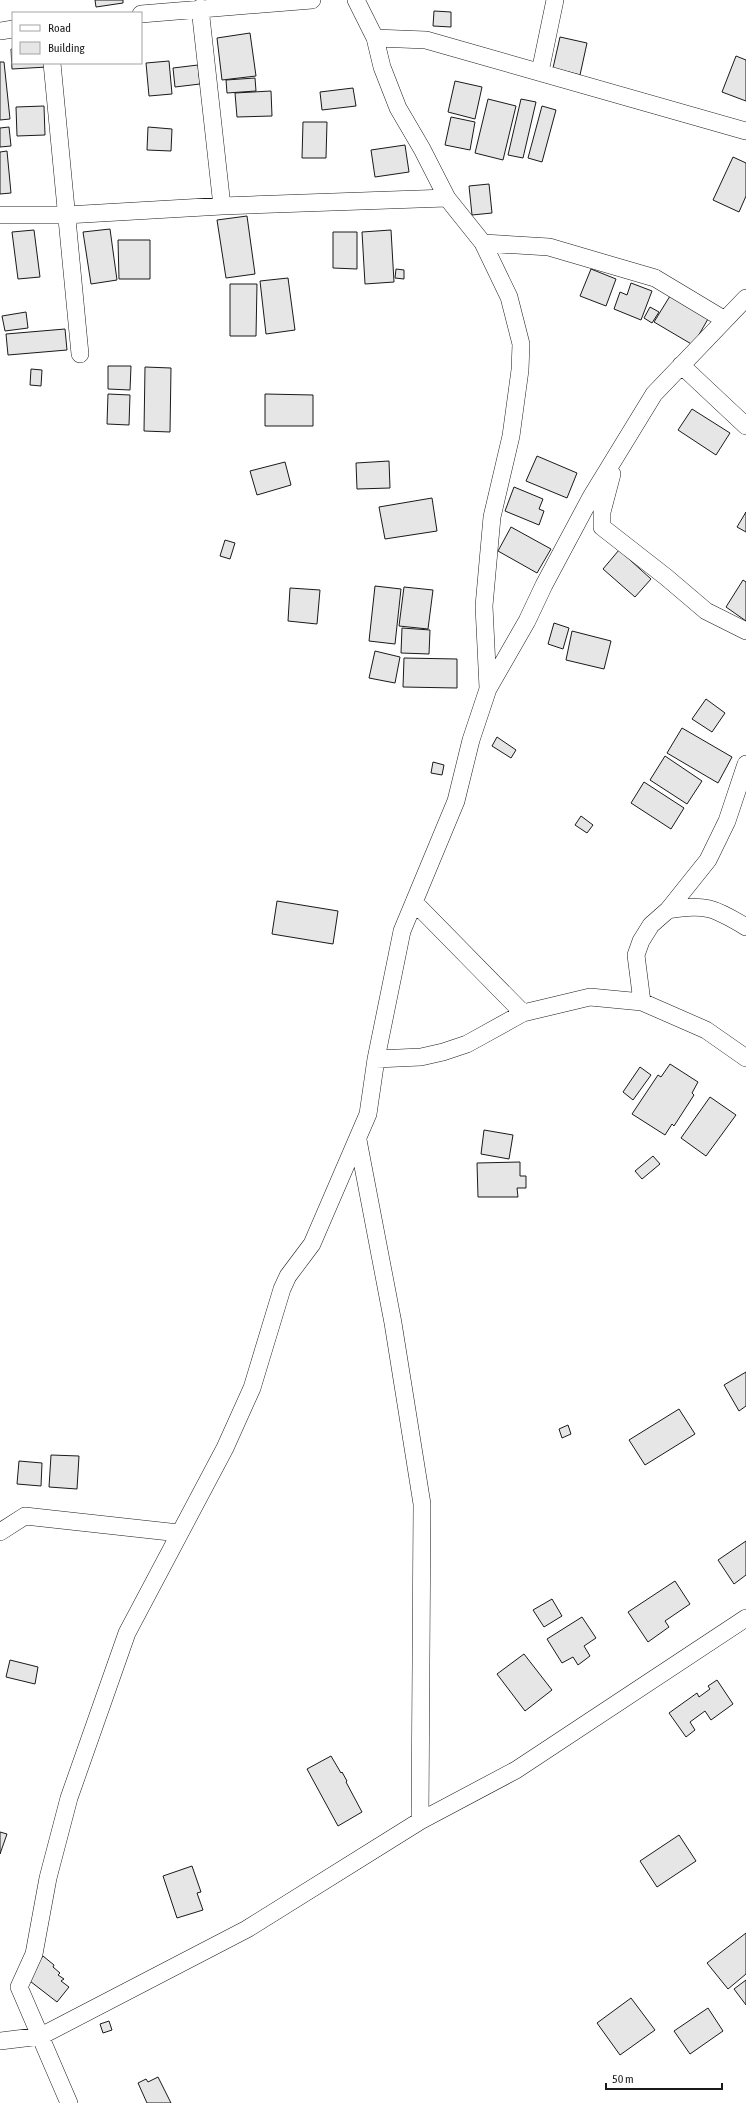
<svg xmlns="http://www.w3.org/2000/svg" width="746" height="2103" font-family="'Asap Condensed',sans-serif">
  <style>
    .building { fill: #e6e6e6; stroke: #1a1a1a }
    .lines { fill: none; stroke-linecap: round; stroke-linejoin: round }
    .minor-casing { stroke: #1a1a1a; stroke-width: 18 }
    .minor { stroke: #fff; stroke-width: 17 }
  </style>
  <rect width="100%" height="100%" fill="#fff"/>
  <path class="building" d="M95 0H123V3L96 7Z
    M434 11 451 12V27L433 26Z
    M250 33 256 76 222 80 217 38Z
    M560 37 587 43 580 75 553 68Z
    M11 49H13V63H47V67L12 69Z
    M736 56 746 60V101L722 92Z
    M169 61 172 94 149 96 146 63Z
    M0 62H4L10 119 0 120Z
    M198 65 200 84 175 87 173 68Z
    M255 78 256 91 227 93 226 80Z
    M455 81 482 87 475 119 448 112Z
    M353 88 356 106 322 110 320 92Z
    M271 91 272 116 237 117 235 93Z
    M488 99 516 106 503 160 475 153Z
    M521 99 536 102 523 158 508 155Z
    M44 106 45 135 17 136 16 107Z
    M542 106 556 110 542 162 528 158Z
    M451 117 475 122 470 150 445 145Z
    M303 122H327L326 158H302Z
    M9 127 11 146 0 147V128Z
    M148 127 172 129 171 151 147 150Z
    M405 145 409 172 375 177 371 150Z
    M7 151 11 193 0 194V152Z
    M733 157 746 163V196L739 212 713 200Z
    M489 184 492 213 472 215 469 186Z
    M247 216 255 274 226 278 217 220Z
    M110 229 117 280 91 284 83 232Z
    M34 230 40 277 18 279 12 232Z
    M391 230 394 282 365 284 362 232Z
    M333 232H357V269L333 268Z
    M118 240H150V279H119Z
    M396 269 404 270V279L395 278Z
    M591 269 616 279 606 306 580 296Z
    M288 278 295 330 266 334 260 281Z
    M631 283 652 291 641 320 614 309 620 292 627 295Z
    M230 284H257L256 336H230Z
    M670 296 708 319 693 345 654 322Z
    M650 307 659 312 652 323 644 318Z
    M26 312 28 328 5 331 2 316Z
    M65 329 67 350 8 355 6 334Z
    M108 366H131L130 390 108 389Z
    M145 367 171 368 170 432 144 431Z
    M31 369 42 370 41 386 30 385Z
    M108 394 130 395 129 425 107 424Z
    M265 394 313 395V426H265Z
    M692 409 730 433 716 455 678 430Z
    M537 456 577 473 567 498 526 481Z
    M389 461 390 488 357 489 356 463Z
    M285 462 291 485 257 495 250 471Z
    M514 487 543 499 539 509 544 511 539 525 505 511Z
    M432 498 437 531 385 539 379 507Z
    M746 512V532L737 527Z
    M511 527 551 549 537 573 498 551Z
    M225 540 235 543 230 559 220 556Z
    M619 550 651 579 635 597 603 569Z
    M743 580 746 582V621L726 607Z
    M375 586 401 589 395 644 369 641Z
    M404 587 433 590 428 629 399 626Z
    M290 588 320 590 317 624 288 621Z
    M554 623 569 628 563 649 548 644Z
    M402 628 430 630 429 654 401 653Z
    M572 631 611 641 604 669 566 660Z
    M375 651 400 657 395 683 369 678Z
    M404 658 457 659V688L403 687Z
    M706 699 725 713 712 732 692 719Z
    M682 728 732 757 718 783 667 753Z
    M497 737 516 750 511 758 492 746Z
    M665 756 702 781 687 804 650 780Z
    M433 762 444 765 442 775 431 773Z
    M644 782 684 808 671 829 631 803Z
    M581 816 593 825 587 833 575 825Z
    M277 901 338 911 333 944 272 934Z
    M670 1064 698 1082 692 1093 694 1095 674 1126 672 1124 665 1135 632 1114 658 1075 661 1077Z
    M640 1067 651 1075 633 1100 623 1092Z
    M710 1097 736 1115 706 1156 681 1138Z
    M484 1130 513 1135 509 1159 481 1154Z
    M653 1156 660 1164 642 1179 635 1171Z
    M520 1162V1176H526V1188H517L518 1197H478L477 1163Z
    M746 1372V1406L739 1411 724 1385Z
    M679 1409 695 1434 645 1465 629 1440Z
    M568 1425 571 1434 562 1438 559 1429Z
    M51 1455 79 1456 77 1489 49 1487Z
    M19 1461 42 1463 41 1486 17 1484Z
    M746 1541V1575L734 1584 718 1560Z
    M675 1581 690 1604 665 1621 669 1627 648 1642 628 1612Z
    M552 1599 562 1616 544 1627 533 1610Z
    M582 1617 596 1638 584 1646 590 1656 578 1665 573 1657 562 1663 547 1639Z
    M524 1654 552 1690 525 1711 497 1674Z
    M10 1660 38 1667 35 1684 6 1677Z
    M717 1680 733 1704 711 1720 705 1711 690 1722 695 1730 686 1737 669 1713 697 1693 699 1697 710 1689 708 1686Z
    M331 1756 341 1773 342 1772 347 1781 346 1782 362 1812 338 1826 307 1769Z
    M0 1832 7 1834 0 1854Z
    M679 1835 696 1861 657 1887 640 1861Z
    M192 1866 201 1892 197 1893 203 1910 177 1918 163 1876Z
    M746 1933V1974L728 1989 707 1963Z
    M43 1956 54 1965 53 1967 60 1973 58 1975 64 1979 61 1981 69 1987 57 2002 26 1978Z
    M746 1980V2005L734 1989Z
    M631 1998 655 2030 620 2055 597 2023Z
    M708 2008 723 2031 690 2054 674 2031Z
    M109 2021 112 2030 103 2033 100 2024Z
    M158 2077 171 2103H147L138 2083 146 2079 148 2082Z"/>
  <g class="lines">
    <g class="minor-casing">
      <path id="minor" d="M356 0 375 38 382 67 398 108 422 149 447 198 483 243 509 297 521 344 520 370 511 436 492 517 484 606 488 688
        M200 8 222 206
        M141 14 312 0
        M0 31 13 29
        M375 38 426 40 746 131
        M52 63 80 354
        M540 72 555 0
        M0 215H66L222 206 447 198
        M483 243 549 247 655 278 725 320
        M681 365 746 426
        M612 474 602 512V527L666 577 706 611 746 631
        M414 902 523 1013
        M668 910C704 903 715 908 746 927
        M642 1002 636 955 641 941 651 925 668 910 708 860 727 821 746 764
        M376 1059 421 1057 443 1052 467 1044 523 1013 590 997 642 1002 706 1030 746 1058
        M358 1140 393 1323 422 1504 420 1821
        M0 1532 25 1516 179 1533
        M0 2041 41 2036 247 1929 420 1821 516 1770 746 1618
        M69 2103 19 1987 34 1954 48 1878 69 1798 127 1633 225 1448 252 1388 282 1289 288 1276 312 1244 368 1114 376 1059 402 931 456 801 471 740 488 689 527 621 544 585 591 497 654 394 746 298"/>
    </g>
    <use href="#minor" class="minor"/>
  </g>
  <rect x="12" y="12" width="130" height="52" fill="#ffffff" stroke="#a3a3a3"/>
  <rect x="20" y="25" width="20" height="6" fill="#ffffff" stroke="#a3a3a3"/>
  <text x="48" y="32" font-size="12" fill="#1a1a1a">Road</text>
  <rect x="20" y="42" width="20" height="12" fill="#e6e6e6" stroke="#a3a3a3"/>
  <text x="48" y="52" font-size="12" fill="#1a1a1a">Building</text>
  <path d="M606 2083v6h116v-6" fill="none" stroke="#1a1a1a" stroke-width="2"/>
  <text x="612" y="2083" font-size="12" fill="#1a1a1a" stroke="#ffffff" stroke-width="3" paint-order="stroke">50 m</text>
</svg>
